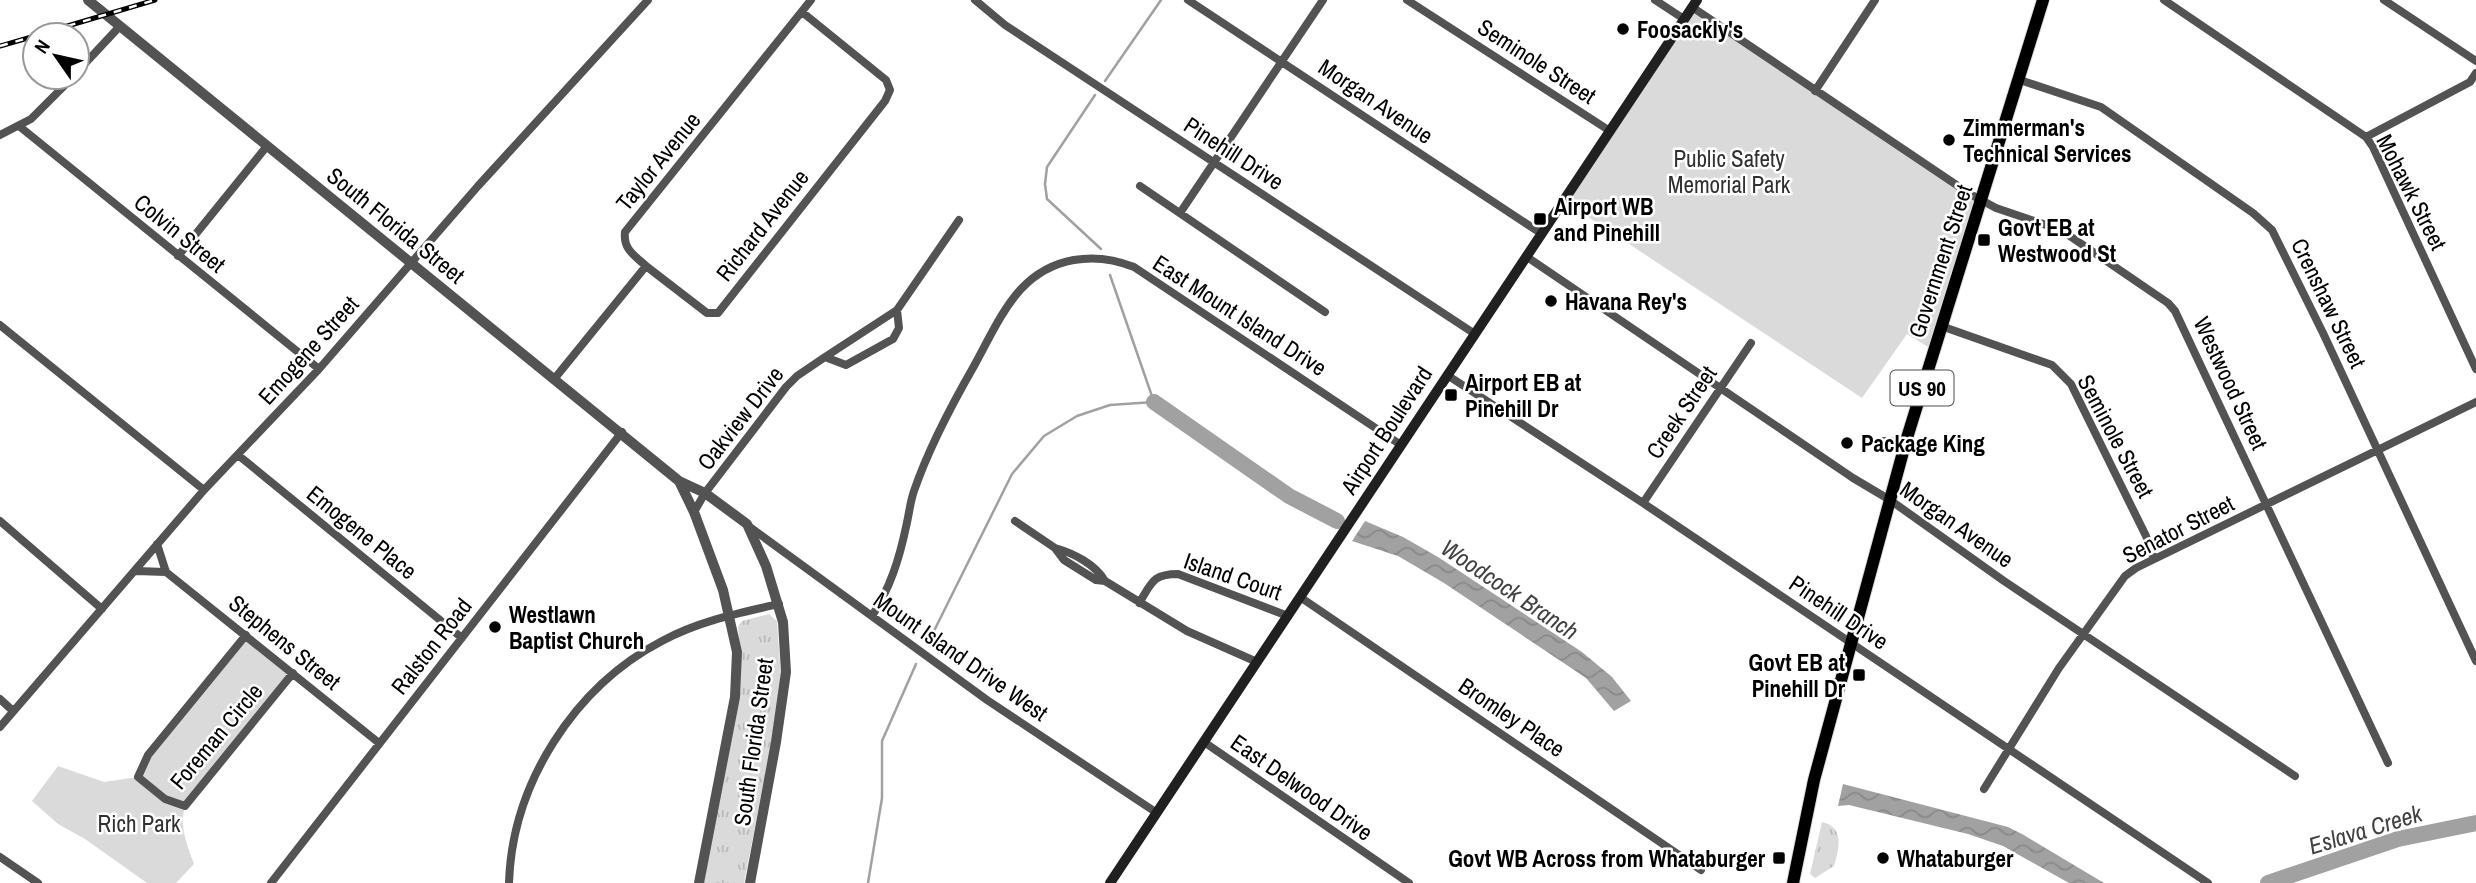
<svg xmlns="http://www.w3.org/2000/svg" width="2476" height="883" font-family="'Archivo Narrow',sans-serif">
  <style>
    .grass { fill: url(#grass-tufts) }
    .park { fill: #dadada }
    .water { fill: url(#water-waves) }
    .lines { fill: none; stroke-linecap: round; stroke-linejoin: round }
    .stream { stroke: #a1a1a1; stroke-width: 2.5 }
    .river { stroke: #a1a1a1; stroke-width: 16 }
    .primary-casing { stroke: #dbdbdb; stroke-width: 14 }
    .minor { stroke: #535353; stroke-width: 8 }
    .tertiary { stroke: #535353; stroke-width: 10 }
    .secondary { stroke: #202020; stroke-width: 10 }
    .primary { stroke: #000; stroke-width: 12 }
    .rail-casing { stroke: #000; stroke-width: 5 }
    .rail { stroke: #fff; stroke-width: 2.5; stroke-dasharray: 8; stroke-linecap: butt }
    .poi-dot { fill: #000; stroke: #fff; stroke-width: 2.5 }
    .labels { text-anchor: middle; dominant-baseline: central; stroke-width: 5; stroke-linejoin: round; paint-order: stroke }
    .shield { fill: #fff; stroke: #4c4c4c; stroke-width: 2 }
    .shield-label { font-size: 21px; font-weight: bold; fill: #000 }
    .poi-label { font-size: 23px; font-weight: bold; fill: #000; stroke: #fff; text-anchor: start }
    .street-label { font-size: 23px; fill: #000; stroke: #fff }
    .park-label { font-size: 23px; fill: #313131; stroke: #fff }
    .water-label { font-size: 24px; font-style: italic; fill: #424242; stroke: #fff }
  </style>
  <defs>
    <pattern id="grass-tufts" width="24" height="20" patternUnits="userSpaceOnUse" patternTransform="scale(1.75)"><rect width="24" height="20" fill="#dadada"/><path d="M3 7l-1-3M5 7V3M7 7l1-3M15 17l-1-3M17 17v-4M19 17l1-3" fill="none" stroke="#b9b9b9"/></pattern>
    <pattern id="water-waves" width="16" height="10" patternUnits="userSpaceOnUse" patternTransform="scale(1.75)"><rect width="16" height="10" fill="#a1a1a1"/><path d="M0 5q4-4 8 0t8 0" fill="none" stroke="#898989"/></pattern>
  </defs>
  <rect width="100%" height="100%" fill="#fff"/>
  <path class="grass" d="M769 614 777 621 781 676 771 744 744 883H703L740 693 741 658 738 627 742 621Z
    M1822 822C1845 827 1839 849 1834 866L1815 878 1810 874Z"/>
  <path class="park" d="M1692 7 1981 200 1933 350 1907 334 1862 398 1564 201Z
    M246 635 293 673 185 807C179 826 187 845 194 864L176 883H147L85 839 58 824 32 801 58 766 104 782 138 777 140 768Z"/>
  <path class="water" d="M1365 521 1403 537 1438 557 1582 652 1612 677 1631 701 1614 711 1586 678 1444 583 1398 556 1352 541Z
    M1843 784 2008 827 2022 834 2104 883H2069L2003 846 1968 834 1849 805 1838 806Z"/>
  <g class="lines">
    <path class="stream" d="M1105 81 1161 0
      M1095 95 1047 167 1045 184 1047 199 1101 249
      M928 643 1012 474 1044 436 1077 416 1110 405 1154 402 1110 275
      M868 883 882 798V741L916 664"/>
    <path class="river" d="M1154 402 1289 496 1337 521
      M2268 883 2398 839 2476 823"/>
    <g class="primary-casing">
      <path id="primary" d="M1793 883 1814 780 1906 441 2043 0"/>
    </g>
    <path class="minor" d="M975 0 1005 25 1475 334
      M1188 0 1542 234
      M1407 0 1610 131
      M1655 0 1684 19
      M2164 0 2366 137 2373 147 2476 369
      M2384 0 2476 61
      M1692 7 1970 194 1996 208 2061 230 2168 303 2175 311 2388 763
      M77 72 120 26
      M2020 80 2101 107 2253 213 2272 230 2323 333 2476 661
      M1815 91 1875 0
      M19 126 319 369
      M0 135 31 119 73 77
      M2366 137 2470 82 2476 73
      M1140 186 1325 312
      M1180 213 1323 0
      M178 256 267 146
      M1527 257 1853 478 1890 500 2004 581 2295 776
      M646 266 707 313H718L885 101 890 90 886 80 802 12
      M0 325 204 490
      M1941 326 2052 365 2071 384 2146 536 2154 559
      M825 357 897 310
      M1447 375 1643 503 2208 883
      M555 378 646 266C634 255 623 249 625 232L811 0
      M1883 441H1906
      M238 455 462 638
      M1643 503 1751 343
      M694 512 705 493 786 387 797 376 825 357 846 365 893 339 899 328 897 310 959 220
      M0 521 102 609
      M1015 521 1055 548 1064 560 1096 580 1105 581 1187 631 1257 662
      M747 525 987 700 1157 813
      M157 544 166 572 379 743
      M1055 548C1073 553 1095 564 1105 581
      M136 571 166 572
      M1300 597 1701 870
      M1139 603C1152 583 1152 574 1178 574L1288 616
      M872 616C890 588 899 560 906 527 909 515 910 502 914 491 929 447 951 406 974 366 988 341 1001 311 1021 289 1051 257 1094 251 1134 267L1401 445
      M246 635 148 755 138 777 165 799 185 806 293 673
      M0 699 13 711
      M0 727 204 490 319 369 478 186 648 0
      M1204 742 1409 883
      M1984 789 2059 668 2125 576 2136 568 2476 402
      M0 857 38 883
      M271 883 622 432
      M509 883C512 784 574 687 662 641 699 621 739 613 779 604"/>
    <path class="tertiary" d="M88 0 679 481 705 493 747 524 766 566 783 622 786 672 776 742 750 883
      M679 481 694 512 723 590 737 652 735 697 699 883"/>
    <path class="secondary" d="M1110 883 1697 0"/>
    <use href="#primary" class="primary"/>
    <g class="rail-casing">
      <path id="rail" d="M37 35 155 0
        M0 46 35 36"/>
    </g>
    <use href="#rail" class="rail"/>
  </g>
  <g class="poi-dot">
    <circle cx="1623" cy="29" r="7"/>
    <circle cx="1949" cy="140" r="7"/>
    <rect x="1533" y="212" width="14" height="14" rx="3.5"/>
    <rect x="1977" y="233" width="14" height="14" rx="3.5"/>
    <circle cx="1551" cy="301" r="7"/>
    <rect x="1444" y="388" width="14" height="14" rx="3.5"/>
    <circle cx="1847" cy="443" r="7"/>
    <circle cx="495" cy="627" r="7"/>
    <rect x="1852" y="668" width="14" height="14" rx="3.5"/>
    <rect x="1772" y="851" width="14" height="14" rx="3.5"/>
    <circle cx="1883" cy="858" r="7"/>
  </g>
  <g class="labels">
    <rect class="shield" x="1890.5" y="370.5" width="63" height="35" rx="5"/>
    <g class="shield-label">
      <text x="1922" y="388">US 90</text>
    </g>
    <g class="poi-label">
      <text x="1637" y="29">Foosackly's</text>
      <text x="1963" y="127">Zimmerman's<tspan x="1963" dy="26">Technical Services</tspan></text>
      <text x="1554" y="206">Airport WB<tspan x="1554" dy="26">and Pinehill</tspan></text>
      <text x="1998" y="227">Govt EB at<tspan x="1998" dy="26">Westwood St</tspan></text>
      <text x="1565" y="301">Havana Rey's</text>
      <text x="1465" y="382">Airport EB at<tspan x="1465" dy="26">Pinehill Dr</tspan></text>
      <text x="1861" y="443">Package King</text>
      <text x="509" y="614">Westlawn<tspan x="509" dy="26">Baptist Church</tspan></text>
      <text x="1845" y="662" text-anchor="end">Govt EB at<tspan x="1845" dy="26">Pinehill Dr</tspan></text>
      <text x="1765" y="858" text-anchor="end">Govt WB Across from Whataburger</text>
      <text x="1897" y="858">Whataburger</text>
    </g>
    <g class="street-label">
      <text transform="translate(1537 61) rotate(33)">Seminole Street</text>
      <text transform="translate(1376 101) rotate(34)">Morgan Avenue</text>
      <text transform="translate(1234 153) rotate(33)">Pinehill Drive</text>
      <text transform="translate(658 161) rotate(-51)">Taylor Avenue</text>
      <text transform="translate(2412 192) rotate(63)">Mohawk Street</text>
      <text transform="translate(396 225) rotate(39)">South Florida Street</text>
      <text transform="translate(762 225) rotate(-52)">Richard Avenue</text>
      <text transform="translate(180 233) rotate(39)">Colvin Street</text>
      <text transform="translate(1940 261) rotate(-72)">Government Street</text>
      <text transform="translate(2329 303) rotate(64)">Crenshaw Street</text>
      <text transform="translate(1240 315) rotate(33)">East Mount Island Drive</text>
      <text transform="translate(308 350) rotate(-48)">Emogene Street</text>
      <text transform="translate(2231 383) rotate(65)">Westwood Street</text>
      <text transform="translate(1681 412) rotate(-56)">Creek Street</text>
      <text transform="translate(740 418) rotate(-52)">Oakview Drive</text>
      <text transform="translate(1386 430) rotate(-57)">Airport Boulevard</text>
      <text transform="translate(2116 436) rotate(62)">Seminole Street</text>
      <text transform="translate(1957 524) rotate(35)">Morgan Avenue</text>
      <text transform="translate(2178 529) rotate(-27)">Senator Street</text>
      <text transform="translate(362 532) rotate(39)">Emogene Place</text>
      <text transform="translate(1233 576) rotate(19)">Island Court</text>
      <text transform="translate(1839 612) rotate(34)">Pinehill Drive</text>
      <text transform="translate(285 642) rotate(39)">Stephens Street</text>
      <text transform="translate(431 646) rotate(-52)">Ralston Road</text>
      <text transform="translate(961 656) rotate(35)">Mount Island Drive West</text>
      <text transform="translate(1512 717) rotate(34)">Bromley Place</text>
      <text transform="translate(216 736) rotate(-50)">Foreman Circle</text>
      <text transform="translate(753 742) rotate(-82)">South Florida Street</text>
      <text transform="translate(1302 787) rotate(35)">East Delwood Drive</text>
    </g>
    <g class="park-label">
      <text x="1729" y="158">Public Safety<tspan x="1729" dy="26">Memorial Park</tspan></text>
      <text x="139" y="823">Rich Park</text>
    </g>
    <g class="water-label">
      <text transform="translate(1510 589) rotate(34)">Woodcock Branch</text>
      <text transform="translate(2365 829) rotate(-17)">Eslava Creek</text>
    </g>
  </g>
  <g transform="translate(56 56) rotate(304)"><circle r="33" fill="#ffffff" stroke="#999999" stroke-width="2"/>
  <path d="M0-5L12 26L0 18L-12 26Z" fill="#000000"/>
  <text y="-10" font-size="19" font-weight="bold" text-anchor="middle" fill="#000000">N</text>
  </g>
</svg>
